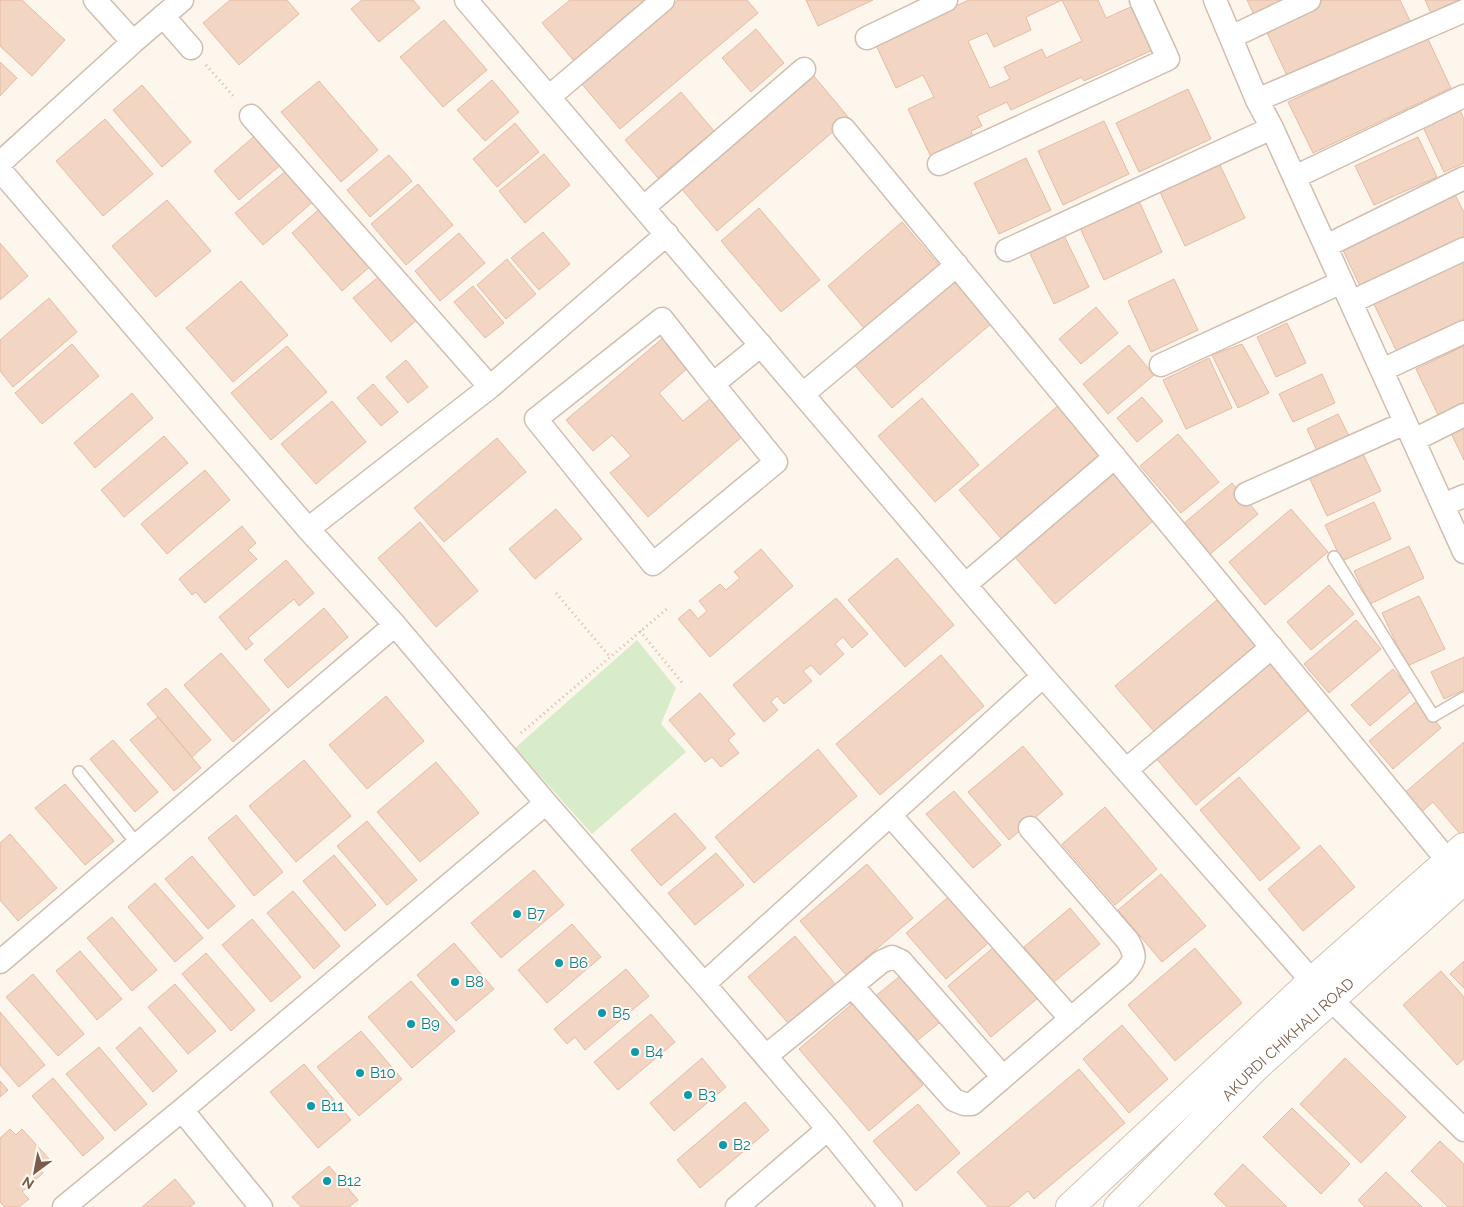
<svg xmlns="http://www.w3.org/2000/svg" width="1464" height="1207" font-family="Raleway,sans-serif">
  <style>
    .green { fill: #d8ecc9 }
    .building { fill: #f3d5c3; stroke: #e6bba3 }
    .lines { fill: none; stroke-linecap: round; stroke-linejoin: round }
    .service-casing { stroke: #d1beb0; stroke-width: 14 }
    .minor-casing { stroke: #d1beb0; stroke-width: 25 }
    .secondary-casing { stroke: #d6c0b0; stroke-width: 30 }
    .path { stroke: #d9b8a5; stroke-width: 3; stroke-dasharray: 1 4; stroke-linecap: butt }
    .service { stroke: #fff; stroke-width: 11 }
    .minor { stroke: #fff; stroke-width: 22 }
    .secondary { stroke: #fff; stroke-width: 28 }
    .culture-dot { fill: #0f9aa8; stroke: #fffaf3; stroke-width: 2 }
    .labels { text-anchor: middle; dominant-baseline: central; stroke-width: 4; stroke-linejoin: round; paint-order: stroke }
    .culture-label { font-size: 15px; fill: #0d838f; stroke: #fffaf3; text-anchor: start }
    .street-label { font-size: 15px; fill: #7a5c4d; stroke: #fffaf3 }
  </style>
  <rect width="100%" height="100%" fill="#fdf6ec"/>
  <path class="green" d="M637 640 676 688 661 724 686 752 592 834 515 748Z"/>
  <path class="building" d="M0 0H22L65 40 32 76 0 46Z
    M230 0H287L299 14 239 65 203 23Z
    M362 0H413L420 8 379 42 351 9Z
    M570 0H648L575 62 542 23Z
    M678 0H747L758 13 620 129 581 83Z
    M806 0H873L818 26Z
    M969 0H1062L1026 17 1031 30 994 47 987 33 968 41 990 88 1010 79 1004 67 1042 49 1046 58 1082 41 1062 0H1098L1106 18 1135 5 1155 49 1084 81 1082 77 1011 110 1007 102 977 116 982 126 971 131 974 139 932 159 908 109 934 97 923 75 896 88 875 43Z
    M1247 0H1286L1254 15Z
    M1319 0H1400L1411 23 1289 80 1264 26Z
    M1425 0H1464V6L1434 20Z
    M444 20 487 70 443 107 400 57Z
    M756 29 784 63 751 92 722 58Z
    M1427 37 1451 88 1313 153 1288 102Z
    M0 62 17 78 0 96Z
    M813 75 849 118 717 231 680 187Z
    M492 80 519 112 485 141 457 110Z
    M319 81 378 150 341 182 281 112Z
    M142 85 191 142 162 167 113 110Z
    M1188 89 1211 139 1139 172 1116 123Z
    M681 92 714 131 658 178 625 140Z
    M1460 110 1464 119V163L1444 172 1423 127Z
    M105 119 153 174 103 216 56 161Z
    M1104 121 1129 174 1063 205 1038 151Z
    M515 123 539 152 497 187 473 159Z
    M258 133 283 163 239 200 214 171Z
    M1418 137 1437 177 1374 205 1355 166Z
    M544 154 570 185 525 223 499 191Z
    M389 155 412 181 370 217 347 190Z
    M1026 158 1051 210 999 234 974 183Z
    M1219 163 1245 218 1185 246 1159 190Z
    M287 170 314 201 263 245 235 213Z
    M418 184 453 225 406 265 371 224Z
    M1453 191 1464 212V242L1362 290 1342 248Z
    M167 200 211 251 156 297 112 246Z
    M1139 201 1162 252 1104 280 1080 228Z
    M324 205 374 263 342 291 292 233Z
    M759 208 820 280 781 312 721 241Z
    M902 222 944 271 869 334 828 286Z
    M1060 227 1089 287 1054 304 1025 243Z
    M543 232 570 264 539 290 511 258Z
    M459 233 485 263 440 301 415 271Z
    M0 243 28 276 0 300Z
    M1464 257V321L1397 352 1372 300Z
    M507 259 536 294 506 319 477 285Z
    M382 274 419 318 391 342 353 298Z
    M951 275 992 323 892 408 850 360Z
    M1174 279 1198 330 1151 352 1128 301Z
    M241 281 288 335 233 382 186 328Z
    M473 286 504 323 485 338 454 302Z
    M49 298 77 332 13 387 0 371V340Z
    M1096 307 1118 333 1081 364 1059 339Z
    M1287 323 1306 363 1276 377 1257 337Z
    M663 338 688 368 659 393 683 421 712 397 744 435 648 517 610 473 631 456 612 435 593 451 566 420Z
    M72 344 99 376 42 424 15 393Z
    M1242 344 1269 393 1238 408 1212 355Z
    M1129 345 1154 375 1108 414 1083 384Z
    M287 346 327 392 271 440 231 393Z
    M1464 346V405L1439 417 1416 369Z
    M1209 358 1232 408 1186 429 1163 380Z
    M406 360 428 387 408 403 386 377Z
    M1322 374 1335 403 1293 422 1279 394Z
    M373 384 398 412 381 426 357 398Z
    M132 393 153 418 95 468 74 443Z
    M1142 397 1163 421 1137 442 1117 418Z
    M922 398 979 465 935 502 878 436Z
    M332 401 366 442 316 484 281 444Z
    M1060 404 1106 458 1005 543 959 490Z
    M1338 414 1349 436 1317 451 1307 429Z
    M1464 420V460L1448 427Z
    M1178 434 1219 482 1181 513 1140 466Z
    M164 436 188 463 124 517 101 490Z
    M497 438 526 472 444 542 414 508Z
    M1362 452 1381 491 1327 516 1309 477Z
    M1120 467 1160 515 1055 604 1014 556Z
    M205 470 230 500 167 554 141 524Z
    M1232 483 1258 514 1209 555 1183 524Z
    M1374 502 1391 539 1342 561 1325 525Z
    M556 509 582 539 535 579 509 549Z
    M1291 509 1328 552 1265 605 1229 562Z
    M420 522 478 591 436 627 378 558Z
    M242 526 256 543 248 550 257 559 205 603 196 592 192 595 179 579Z
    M1409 546 1424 578 1370 604 1354 571Z
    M761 549 793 586 710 657 678 619 690 609 698 619 707 611 699 601 720 584 726 590 740 578 734 572Z
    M897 558 954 625 905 667 848 600Z
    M286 560 314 593 299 606 294 599 248 638 253 644 246 650 219 617Z
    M1329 585 1354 614 1311 650 1287 622Z
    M1419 596 1445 649 1407 666 1382 613Z
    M836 598 868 634 852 648 843 637 835 644 844 654 820 675 811 665 803 671 812 681 784 704 777 696 771 702 778 710 764 722 733 685Z
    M1217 600 1259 650 1158 736 1115 686Z
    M324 608 348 637 288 688 264 660Z
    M1356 620 1381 649 1329 693 1304 664Z
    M221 653 270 710 233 742 184 685Z
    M941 655 984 706 880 795 836 744Z
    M1272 657 1314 706 1196 805 1155 757Z
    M1464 657V690L1444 699 1431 672Z
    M1393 669 1411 691 1370 726 1351 705Z
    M166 688 211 740 192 757 147 704Z
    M700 693 735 734 728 740 739 753 721 767 712 757 705 762 669 720Z
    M386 696 424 741 367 789 329 745Z
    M1418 700 1441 728 1393 769 1369 741Z
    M158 717 201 768 174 791 130 740Z
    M113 740 158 792 135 812 90 759Z
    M1464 742V833L1461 835 1433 802 1419 814 1402 795Z
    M1023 746 1063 794 1009 840 968 792Z
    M818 749 857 796 754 883 715 837Z
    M304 760 351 816 296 862 249 806Z
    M436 762 479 813 420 862 377 812Z
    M1239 777 1300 848 1260 881 1200 810Z
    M65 784 114 841 85 865 35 808Z
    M954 791 1001 845 973 868 926 814Z
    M1105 807 1157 869 1115 905 1062 844Z
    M675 813 706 848 661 886 631 850Z
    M236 815 283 872 254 896 208 838Z
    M367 821 417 880 387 905 337 846Z
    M10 834 57 888 18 921 0 900V843Z
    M1320 845 1355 887 1303 931 1268 889Z
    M716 853 744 885 695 925 668 893Z
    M334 855 376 905 345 931 303 881Z
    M192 856 235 906 208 929 165 879Z
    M867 864 913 918 846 975 800 921Z
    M534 870 564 905 501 958 471 923Z
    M1161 874 1206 926 1162 962 1118 910Z
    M155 883 203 938 175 962 128 907Z
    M293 891 340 946 314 969 267 913Z
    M953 893 993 939 946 979 906 933Z
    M1070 908 1100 944 1054 982 1024 947Z
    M112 917 157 970 132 991 87 938Z
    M252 919 301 977 271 1002 222 945Z
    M572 924 601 957 547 1003 518 970Z
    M795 936 841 991 794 1030 748 977Z
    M1001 941 1044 993 991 1037 948 986Z
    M454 943 494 989 456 1021 417 975Z
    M1195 948 1242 1003 1175 1061 1128 1005Z
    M80 951 122 999 97 1020 56 971Z
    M206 953 255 1010 231 1031 182 974Z
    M1464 961V988L1450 974Z
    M626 969 649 996 585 1050 575 1037 567 1044 554 1029Z
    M1441 971 1464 997V1059L1457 1065 1403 1005Z
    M904 973 944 1019 913 1044 873 998Z
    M33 974 84 1034 58 1056 6 997Z
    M411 981 455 1031 412 1068 368 1017Z
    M175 984 216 1031 188 1054 148 1007Z
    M853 1003 923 1085 869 1131 799 1049Z
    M0 1012 45 1065 19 1087 0 1065Z
    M651 1014 675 1042 618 1090 594 1062Z
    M1122 1025 1168 1079 1129 1113 1083 1059Z
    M140 1027 177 1071 153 1092 116 1048Z
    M361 1031 402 1079 359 1116 317 1067Z
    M99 1047 147 1104 115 1131 66 1074Z
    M702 1058 726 1087 674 1131 650 1103Z
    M1345 1058 1406 1117 1361 1163 1300 1104Z
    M304 1064 351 1120 318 1148 270 1092Z
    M1079 1069 1125 1123 1034 1199 1028 1191 1009 1207H988L957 1172Z
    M53 1078 104 1138 83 1156 32 1096Z
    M0 1081 8 1090 0 1097Z
    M745 1102 769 1130 700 1188 677 1160Z
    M918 1104 960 1153 916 1191 873 1141Z
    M1292 1108 1350 1164 1321 1194 1263 1137Z
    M10 1129 16 1135 22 1129 50 1160 40 1169 43 1173 22 1192 29 1199 19 1207H5L0 1202V1138Z
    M1440 1141 1464 1164V1207H1448L1411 1171Z
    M1243 1164 1287 1207H1227L1214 1194Z
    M329 1166 358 1200 349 1207H301L292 1197Z
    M1386 1172 1422 1207H1365L1358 1200Z
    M175 1179 195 1203 190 1207H142Z"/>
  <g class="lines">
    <g class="service-casing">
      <path id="service" d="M1334 557 1433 716 1464 698
        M79 772 138 845"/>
    </g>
    <g class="minor-casing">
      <path id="minor" d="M95 0 133 42
        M466 0 1043 676 1312 981 1464 1130
        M1215 0 1257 100 1272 128 1464 552
        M163 16 191 48
        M1231 37 1309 0
        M867 38 946 0
        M549 97 663 0
        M1257 100 1464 11
        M251 116 490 387
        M844 129 1448 861
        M0 163 133 42 182 0
        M939 164 1168 59 1141 0
        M0 170 308 529 395 625 546 803 704 984 828 1129 891 1207
        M1295 177 1464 96
        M644 207 804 69
        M1326 246 1464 178
        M1007 250 1272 128
        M1351 302 1464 249
        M1161 365 1342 282
        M1382 370 1464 332
        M713 384 776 462 653 564 536 419 662 319 713 384 761 345
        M803 394 957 265
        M1414 440 1464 415
        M1246 494 1405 423
        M1443 505 1464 496
        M308 529 490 387 667 234
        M965 585 1115 457
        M1126 770 1272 647
        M890 815 1071 1019
        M0 962 395 625
        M704 984 1043 676
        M852 986 954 1100 964 1104H972L1125 972C1136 959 1136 956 1128 941L1030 828
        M766 1056 881 962 892 957 901 961 1003 1077
        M182 1110 261 1207
        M64 1207 182 1110 546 803
        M737 1207 828 1129"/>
    </g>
    <g class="secondary-casing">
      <g id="secondary">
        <path d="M1070 1207 1312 981 1464 847"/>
        <path id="s1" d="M1118 1207 1256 1067 1464 880"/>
      </g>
    </g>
    <path class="path" d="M206 65 235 98
      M556 593 610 657
      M640 631 684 685
      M521 733 669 607"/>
    <use href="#service" class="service"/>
    <use href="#minor" class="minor"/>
    <use href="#secondary" class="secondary"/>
  </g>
  <g class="culture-dot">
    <circle cx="517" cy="914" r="5"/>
    <circle cx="559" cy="963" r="5"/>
    <circle cx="455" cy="982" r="5"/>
    <circle cx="602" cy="1013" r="5"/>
    <circle cx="411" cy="1024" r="5"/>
    <circle cx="635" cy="1052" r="5"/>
    <circle cx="360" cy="1073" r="5"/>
    <circle cx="688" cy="1095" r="5"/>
    <circle cx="311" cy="1106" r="5"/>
    <circle cx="723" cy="1145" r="5"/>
    <circle cx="327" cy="1181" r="5"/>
  </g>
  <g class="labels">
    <g class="culture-label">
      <text x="527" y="914">B7</text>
      <text x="569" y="963">B6</text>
      <text x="465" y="982">B8</text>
      <text x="612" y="1013">B5</text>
      <text x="421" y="1024">B9</text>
      <text x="645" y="1052">B4</text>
      <text x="370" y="1073">B10</text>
      <text x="698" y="1095">B3</text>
      <text x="321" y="1106">B11</text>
      <text x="733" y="1145">B2</text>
      <text x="337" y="1181">B12</text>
    </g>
    <g class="street-label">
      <text stroke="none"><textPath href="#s1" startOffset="239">AKURDI CHIKHALI ROAD</textPath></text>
    </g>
  </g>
  <g transform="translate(35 1172) rotate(212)" stroke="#fffaf3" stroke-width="4" paint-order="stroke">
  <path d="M0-4L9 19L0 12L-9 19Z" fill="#7a5c4d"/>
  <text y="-8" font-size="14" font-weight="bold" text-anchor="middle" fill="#7a5c4d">N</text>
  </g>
</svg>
